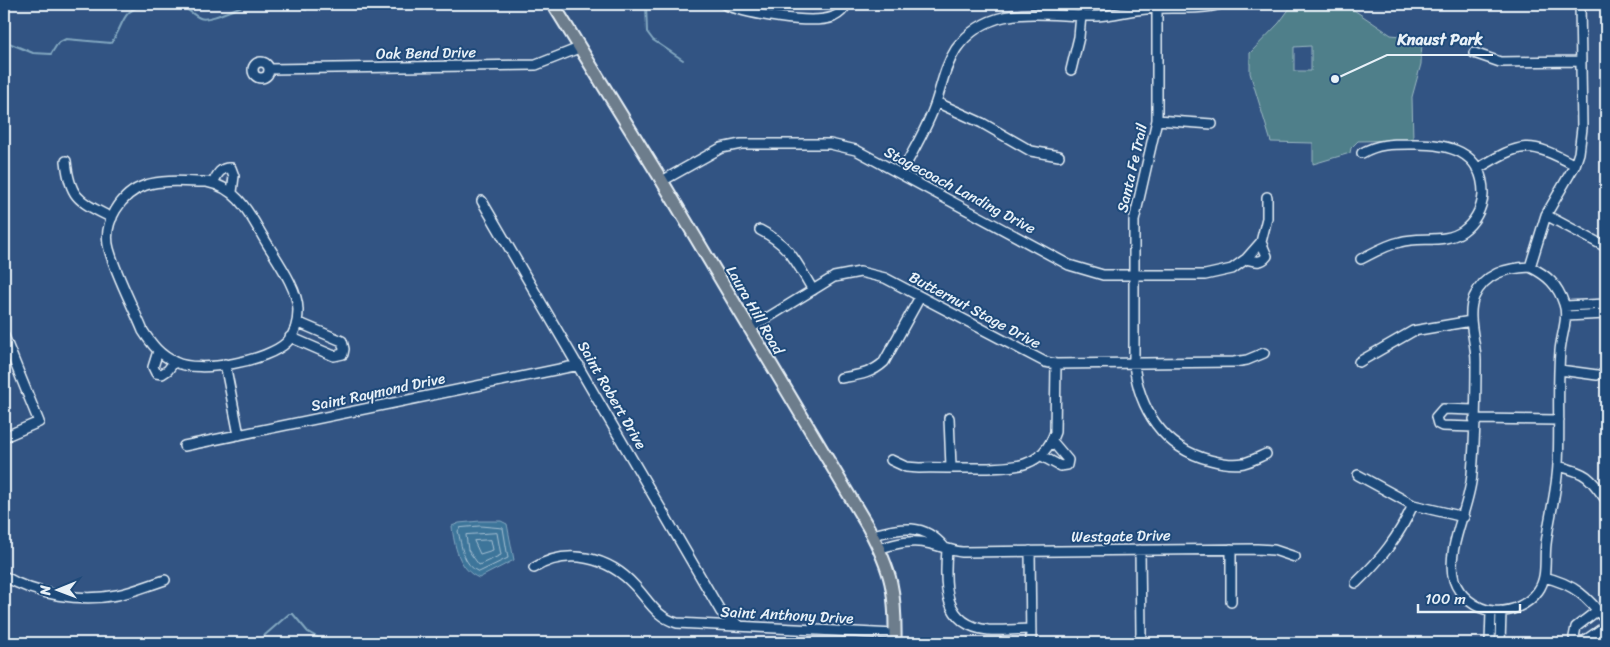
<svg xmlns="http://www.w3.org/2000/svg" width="1610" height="647" font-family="Sriracha,sans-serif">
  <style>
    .green { fill: #4f7f8a; stroke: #9cb8c1; fill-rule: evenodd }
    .water { fill: #3e759a; stroke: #82a7c0 }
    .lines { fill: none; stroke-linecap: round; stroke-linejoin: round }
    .shore { stroke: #a4bfd2; stroke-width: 1 }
    .stream { stroke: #82a7c0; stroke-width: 2 }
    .minor-casing { stroke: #e8f1f8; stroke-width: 12 }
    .major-casing { stroke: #e8f1f8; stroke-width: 15 }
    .minor { stroke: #1f4a7a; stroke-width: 9 }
    .major { stroke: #6d7d8c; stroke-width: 11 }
    .labels { text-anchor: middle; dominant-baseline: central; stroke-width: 4; stroke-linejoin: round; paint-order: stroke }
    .street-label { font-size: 15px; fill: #e8f1f8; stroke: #1f4a7a }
    .leader { fill: none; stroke: #e8f1f8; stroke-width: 2 }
    .callout-dot { fill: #e8f1f8; stroke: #1f4a7a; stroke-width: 2 }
    .callout-label { font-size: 16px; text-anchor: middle; font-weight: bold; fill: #e8f1f8; stroke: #1f4a7a; stroke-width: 4; stroke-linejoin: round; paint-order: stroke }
  </style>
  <rect width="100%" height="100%" fill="#325483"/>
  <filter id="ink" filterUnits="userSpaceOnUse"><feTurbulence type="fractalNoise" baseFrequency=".02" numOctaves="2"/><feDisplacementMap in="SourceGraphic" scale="10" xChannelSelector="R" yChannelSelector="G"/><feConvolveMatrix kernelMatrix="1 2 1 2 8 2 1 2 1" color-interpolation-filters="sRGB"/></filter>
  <g filter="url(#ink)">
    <path class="green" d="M1293 4H1345L1391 35 1422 38 1421 64 1412 97 1413 140 1358 141 1351 148 1350 153 1313 164V143L1271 142 1250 73V53L1279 23ZM1311 46V71H1294V47Z"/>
    <path class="water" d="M480 521H501L507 524 514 560 479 578C459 570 454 545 452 526L459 523Z"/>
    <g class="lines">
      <path class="shore" d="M480 526 503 528 508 558 479 572C462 564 462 546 458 531L460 528Z
        M497 533 501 555 479 565 468 550 466 535Z
        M491 540 493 550 480 554 474 541Z"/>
      <path class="stream" d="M176 4C186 6 191 14 200 18 209 22 237 7 248 4
        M294 4 306 10 311 4
        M646 4 647 32 653 40 683 60
        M4 41 33 53 51 54 58 43 66 39 111 43C126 23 119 9 150 4
        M260 643 265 635 289 614H293L308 632 327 643"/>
      <g class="minor-casing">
        <path id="minor" d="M724 4C746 14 811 25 833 17 840 14 843 10 847 4
          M1157 8V120L1134 221V364C1139 409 1163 448 1210 460 1221 463 1233 465 1244 463 1252 461 1259 457 1266 454
          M1474 53 1500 62 1580 61
          M253 70a8 8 0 1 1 16 0a8 8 0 1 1-16 0Z
          M269 69 536 65 579 48
          M1071 70 1079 37 1081 15
          M936 102 982 123 1031 151 1059 156
          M1157 120 1212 124
          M66 161C70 199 79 201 112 218
          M1477 169C1522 142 1528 140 1575 165
          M901 174C913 150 928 127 936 102 942 84 945 66 956 49 991 0 1045 17 1097 16 1114 15 1130 10 1146 9 1171 6 1197 11 1221 4
          M662 181 721 148 741 144H830L856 150 1069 265 1103 275H1205L1232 269 1246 259 1261 242 1267 218V197
          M207 182C237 188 248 211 262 235 273 255 298 287 298 310 298 321 295 334 287 342 268 361 199 374 175 362 160 355 152 345 143 331 132 304 117 277 109 249 102 223 121 193 146 185 165 179 188 182 207 182Z
          M213 183C217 175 220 167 231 168L234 176 232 192
          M482 201 721 612 739 625
          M1546 215 1606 247
          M760 230C791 246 796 262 813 290
          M1246 259C1254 261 1261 264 1267 256L1261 242
          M1361 259C1373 253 1386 245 1400 242 1420 236 1445 244 1463 231 1474 223 1482 209 1483 195 1484 150 1446 143 1410 144 1391 144 1378 144 1362 153
          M1530 267C1547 275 1558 285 1564 304 1569 318 1561 336 1560 351 1557 389 1560 427 1558 464 1557 491 1549 517 1546 544 1544 559 1548 578 1538 591 1528 605 1510 613 1493 611 1476 609 1459 596 1454 580 1445 548 1470 508 1472 474 1475 437 1476 398 1476 361 1476 341 1466 316 1474 297 1485 273 1506 268 1530 267Z
          M1530 267 1546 215 1575 165 1579 153 1582 128 1580 4
          M1565 306 1606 304
          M1566 316 1606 314
          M749 329 834 277 860 272 885 278 1045 362 1056 364 1234 362 1247 360 1264 353
          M4 336 39 422 4 437
          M290 337 334 356 343 354 344 349 342 341 297 322
          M158 351 153 367 156 373 162 374 168 370 174 362
          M1359 362 1413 331 1471 321
          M225 364 239 435
          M1560 370 1597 375
          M841 378C858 375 871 374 884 362L920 297
          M949 418 951 467
          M1474 419 1559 420
          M1474 427 1442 426 1438 424 1436 417 1443 409 1474 410
          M184 446 579 365
          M1040 455 1060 466 1067 465 1068 460 1052 441
          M891 460 906 467 919 468C943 467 1009 471 1027 463 1041 458 1050 446 1055 432L1056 364
          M1558 466C1587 473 1589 476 1606 500
          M1358 475 1413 505 1464 517
          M872 535C901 528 923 522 944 547
          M879 549C896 543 913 539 931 544 942 546 950 551 962 552L1257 549 1274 550 1295 557
          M1231 549V602
          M947 550C944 585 943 625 988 630 1002 631 1017 629 1031 629
          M1030 551 1031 643
          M534 568C567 547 609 557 635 586 649 601 656 617 677 623L895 634
          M4 576C35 595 81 602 117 595 133 592 149 585 165 580
          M1544 577C1574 584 1588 597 1606 621
          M1356 583C1382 558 1398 538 1413 505
          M1598 610 1576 627 1574 637 1576 640 1583 642 1606 626
          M1139 643 1141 634 1140 550
          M1490 643 1491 611
          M1500 643 1501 611"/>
      </g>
      <g class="major-casing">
        <path id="major" d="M553 4 662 181 868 527C892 572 896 592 895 643"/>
      </g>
      <use href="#minor" class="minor"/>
      <use href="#major" class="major"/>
    </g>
  </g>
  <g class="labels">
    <g class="street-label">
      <text transform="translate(426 53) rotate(-1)">Oak Bend Drive</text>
      <text transform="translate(1132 168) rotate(-77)">Santa Fe Trail</text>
      <text transform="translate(960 190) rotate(28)">Stagecoach Landing Drive</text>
      <text transform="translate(755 310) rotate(60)">Laura Hill Road</text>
      <text transform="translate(975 310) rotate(28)">Butternut Stage Drive</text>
      <text transform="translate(378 392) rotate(-12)">Saint Raymond Drive</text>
      <text transform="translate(612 395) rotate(60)">Saint Robert Drive</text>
      <text transform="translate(1121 536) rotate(-1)">Westgate Drive</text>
      <text transform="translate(787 615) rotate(3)">Saint Anthony Drive</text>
    </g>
  </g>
  <path class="leader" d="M1335 79L1387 55H1493"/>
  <circle class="callout-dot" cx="1335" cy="79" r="5"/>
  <g class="callout-label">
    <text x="1440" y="45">Knaust Park</text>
  </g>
  <rect width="1610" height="647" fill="none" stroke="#1f4a7a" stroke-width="20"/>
  <rect x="10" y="10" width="1590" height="627" fill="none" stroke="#e8f1f8" stroke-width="2" filter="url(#ink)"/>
  <g transform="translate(58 590) rotate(269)" stroke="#1f4a7a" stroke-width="4" paint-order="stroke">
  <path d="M0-4L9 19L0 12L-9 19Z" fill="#e8f1f8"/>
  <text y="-8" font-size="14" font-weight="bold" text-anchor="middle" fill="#e8f1f8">N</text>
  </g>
  <path d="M1418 604v8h102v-8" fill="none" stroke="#e8f1f8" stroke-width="2.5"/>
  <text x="1425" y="604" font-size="15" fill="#e8f1f8" stroke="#1f4a7a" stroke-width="4" paint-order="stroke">100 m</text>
</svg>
